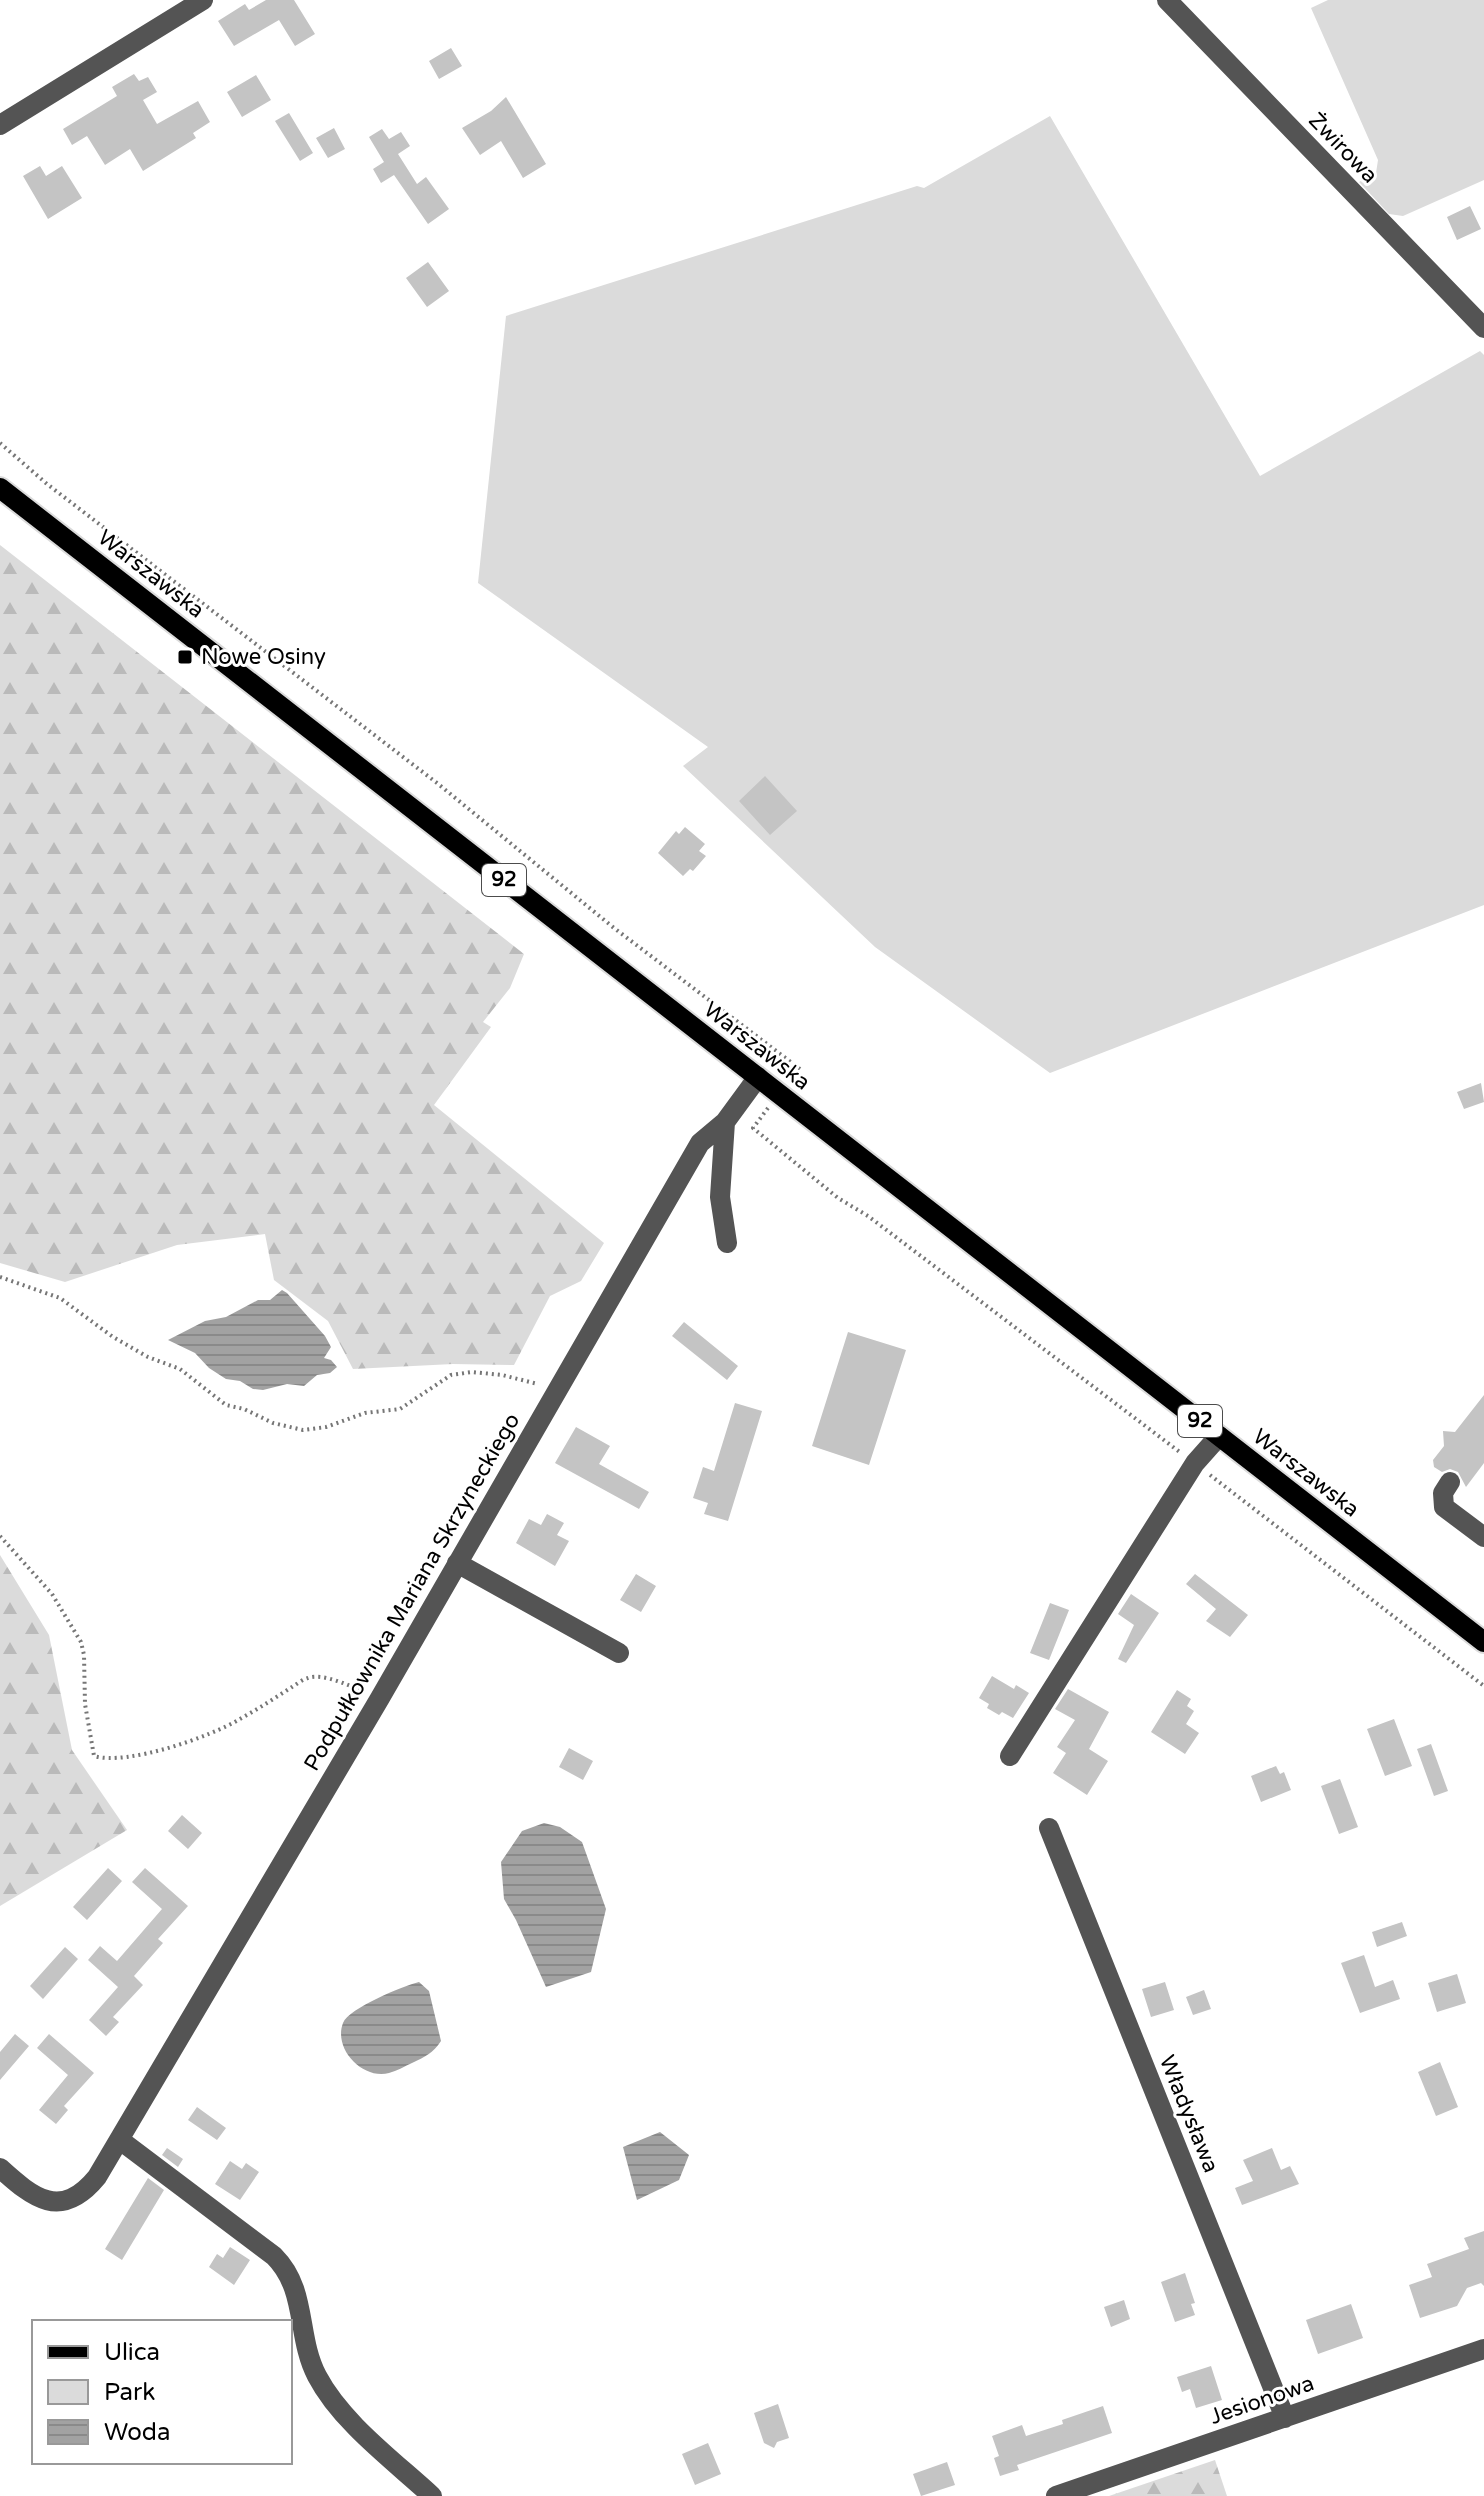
<svg xmlns="http://www.w3.org/2000/svg" width="1484" height="2496" font-family="'Varela Round',sans-serif">
  <style>
    .green { fill: #dbdbdb }
    .forest { fill: url(#forest-firs) }
    .water { fill: url(#water-rules) }
    .building { fill: #c4c4c4 }
    .lines { fill: none; stroke-linecap: round; stroke-linejoin: round }
    .major-casing { stroke: #dbdbdb; stroke-width: 24 }
    .path { stroke: #767676; stroke-width: 4; stroke-dasharray: 2 4; stroke-linecap: butt }
    .minor { stroke: #545454; stroke-width: 20 }
    .major { stroke: #000; stroke-width: 20 }
    .poi-dot { fill: #000; stroke: #fff; stroke-width: 3 }
    .labels { text-anchor: middle; dominant-baseline: central; stroke-width: 6; stroke-linejoin: round; paint-order: stroke }
    .shield { fill: #fff; stroke: #4c4c4c; stroke-width: 2 }
    .shield-label { font-size: 20px; font-weight: bold; fill: #000 }
    .street-label { font-size: 22px; fill: #000; stroke: #fff }
    .poi-label { font-size: 22px; fill: #000; stroke: #fff; text-anchor: start }
  </style>
  <defs>
    <pattern id="forest-firs" width="22" height="20" patternUnits="userSpaceOnUse" patternTransform="scale(2)"><rect width="22" height="20" fill="#dbdbdb"/><path d="M5 1l3.5 6h-7zM16 11l3.5 6h-7z" fill="#bababa"/></pattern>
    <pattern id="water-rules" width="6" height="5" patternUnits="userSpaceOnUse" patternTransform="scale(2)"><rect width="6" height="5" fill="#a2a2a2"/><path d="M0 2.5h6" fill="none" stroke="#8a8a8a"/></pattern>
  </defs>
  <rect width="100%" height="100%" fill="#fff"/>
  <path class="green" d="M1328 0H1484V180L1403 216 1389 214 1359 182 1376 173 1378 160 1311 8Z
    M1050 116 1260 476 1480 351 1484 355V905L1050 1073 875 947 683 766 708 747 478 583 506 316 917 186 924 188Z"/>
  <path class="forest" d="M0 545 524 954 510 988 483 1022 491 1027 434 1105 604 1243 581 1281 550 1296 514 1365 453 1364 353 1369 328 1321 274 1280 265 1234 177 1245 65 1282 0 1263Z
    M0 1555 49 1635 72 1750 127 1830 0 1906Z
    M1215 2460 1227 2496H1109Z"/>
  <path class="water" d="M282 1290 287 1293 325 1336 331 1347 324 1358 331 1360 337 1367 330 1373 317 1375 304 1386 287 1384 263 1390 253 1389 240 1381 226 1379 209 1368 195 1353 168 1340 205 1321 226 1317 258 1300H270Z
    M544 1823 560 1827 582 1842 606 1909 591 1972 546 1987 516 1920 504 1899 501 1862 522 1831Z
    M419 1982 429 1991 441 2041C433 2053 425 2057 412 2063 405 2066 397 2071 389 2073 363 2080 333 2049 343 2023 349 2008 403 1986 419 1982Z
    M660 2132 689 2155 679 2180 637 2200 623 2147Z"/>
  <path class="building" d="M266 0H294L315 34 295 46 279 20 234 46 218 21 245 4 249 10Z
    M451 48 462 66 439 79 429 61Z
    M134 74 139 81 148 77 157 92 143 100 157 124 198 101 210 122 193 133 196 138 143 171 130 149 105 165 87 136 72 145 63 129 117 96 112 87Z
    M256 75 271 100 242 117 227 92Z
    M506 97 546 164 523 178 501 141 480 155 462 128 491 111Z
    M289 113 313 153 300 161 275 121Z
    M334 128 345 149 328 158 316 138Z
    M382 129 389 139 401 132 410 146 398 154 417 184 426 177 449 209 428 224 394 175 381 183 373 169 384 162 369 137Z
    M40 166 46 176 62 166 82 198 48 219 23 176Z
    M1470 206 1481 229 1457 240 1447 217Z
    M428 262 449 291 427 307 406 278Z
    M765 776 797 811 770 835 739 801Z
    M685 827 705 844 699 851 706 856 693 871 690 869 683 876 658 853 676 831 679 834Z
    M1481 1083 1484 1102 1464 1109 1457 1092Z
    M684 1322 738 1366 727 1380 672 1336Z
    M848 1332 906 1350 869 1465 812 1446Z
    M1484 1395V1463L1466 1487 1458 1472 1450 1469 1442 1472 1434 1467 1433 1460 1444 1446 1443 1431 1455 1432Z
    M735 1403 762 1411 728 1521 704 1514 708 1503 693 1498 703 1467 714 1471Z
    M576 1427 610 1446 599 1464 649 1492 639 1509 555 1463Z
    M547 1514 564 1523 557 1535 569 1541 555 1566 516 1543 529 1519 541 1525Z
    M636 1574 656 1586 641 1612 620 1600Z
    M1195 1574 1248 1615 1230 1637 1206 1621 1216 1609 1186 1584Z
    M1131 1594 1159 1613 1126 1663 1118 1659 1134 1625 1118 1614Z
    M1050 1603 1069 1610 1049 1660 1030 1653Z
    M992 1676 1014 1689 1016 1685 1029 1693 1013 1718 1002 1712 999 1715 987 1708 989 1704 979 1698Z
    M1068 1689 1109 1712 1089 1749 1108 1761 1087 1795 1053 1773 1066 1753 1057 1747 1075 1720 1055 1709Z
    M1177 1690 1191 1699 1187 1706 1194 1711 1186 1724 1199 1733 1185 1754 1151 1732Z
    M1394 1719 1412 1766 1385 1776 1367 1729Z
    M1431 1744 1448 1791 1434 1796 1417 1749Z
    M569 1748 593 1761 583 1780 559 1767Z
    M1276 1766 1280 1774 1284 1772 1291 1790 1261 1802 1251 1776Z
    M1340 1779 1358 1827 1339 1834 1321 1786Z
    M182 1815 202 1833 188 1849 168 1831Z
    M108 1868 122 1881 87 1920 73 1907Z
    M145 1868 188 1906 158 1939 163 1943 134 1976 143 1985 113 2017 119 2022 106 2036 89 2020 118 1987 88 1960 100 1946 117 1961 162 1909 132 1882Z
    M1402 1922 1407 1936 1377 1947 1372 1932Z
    M65 1947 78 1959 43 1999 30 1986Z
    M1364 1955 1375 1987 1393 1980 1400 1999 1360 2013 1341 1963Z
    M1457 1974 1466 2003 1437 2012 1428 1983Z
    M1165 1982 1174 2010 1151 2017 1142 1989Z
    M1204 1990 1211 2009 1193 2015 1186 1997Z
    M15 2034 29 2046 0 2080V2052Z
    M49 2034 94 2073 64 2106 68 2110 56 2124 39 2110 68 2075 37 2048Z
    M1440 2062 1458 2107 1436 2116 1418 2072Z
    M197 2107 226 2128 217 2140 188 2120Z
    M167 2148 183 2159 178 2167 162 2155Z
    M1272 2148 1281 2170 1290 2166 1299 2184 1242 2205 1235 2188 1253 2181 1243 2160Z
    M230 2161 242 2169 246 2163 259 2172 240 2200 215 2184Z
    M148 2178 164 2190 122 2260 105 2249Z
    M1484 2231V2286L1481 2283 1467 2288 1457 2306 1420 2318 1409 2285 1432 2277 1427 2264 1469 2249 1464 2238Z
    M230 2247 250 2260 234 2285 209 2267 217 2254 223 2258Z
    M1185 2273 1195 2303 1191 2304 1195 2315 1175 2322 1161 2282Z
    M1124 2300 1130 2319 1111 2327 1104 2307Z
    M1351 2304 1363 2338 1318 2354 1306 2320Z
    M1211 2366 1222 2400 1196 2408 1190 2389 1182 2392 1177 2377Z
    M778 2404 789 2438 777 2442 774 2448 764 2443 754 2413Z
    M1103 2406 1112 2433 1017 2465 1019 2470 1000 2476 994 2458 999 2456 992 2436 1022 2425 1026 2436 1063 2424 1062 2420Z
    M708 2443 721 2474 695 2485 682 2454Z
    M947 2462 955 2485 921 2496 913 2474Z"/>
  <g class="lines">
    <g class="major-casing">
      <path id="major" d="M0 488 1484 1642"/>
    </g>
    <path class="path" d="M0 443 47 484 437 783 614 928 800 1069 791 1079
      M768 1108 753 1128 838 1198 868 1216 1181 1453
      M0 1277 60 1298 113 1337 148 1357 180 1369 226 1405 244 1409 273 1423 303 1430 326 1427 365 1413 400 1409 451 1375 472 1372 502 1375 538 1384
      M1210 1475 1484 1686
      M0 1536 52 1594 81 1642 84 1655 85 1704 94 1756C127 1766 210 1737 240 1719 258 1709 275 1698 292 1687 297 1684 303 1679 308 1678 323 1673 347 1685 361 1690"/>
    <path class="minor" d="M1167 0 1484 328
      M0 125 203 0
      M725 1122 720 1197 727 1243
      M1450 1482 1443 1493 1444 1507 1484 1537
      M457 1563 619 1653
      M1010 1756 1195 1463 1219 1436
      M1049 1828 1285 2418
      M120 2140 274 2256C308 2290 296 2336 317 2376 341 2422 394 2461 432 2496
      M0 2168C33 2198 61 2221 97 2177L380 1698 700 1143 725 1122 758 1077
      M1056 2496 1484 2349"/>
    <use href="#major" class="major"/>
  </g>
  <rect class="poi-dot" x="177" y="649" width="16" height="16" rx="4"/>
  <g class="labels">
    <g class="shield">
      <rect x="482" y="864" width="44" height="32" rx="6"/>
      <rect x="1178" y="1405" width="44" height="32" rx="6"/>
    </g>
    <g class="shield-label">
      <text x="504" y="880">92</text>
      <text x="1200" y="1421">92</text>
    </g>
    <g class="street-label">
      <text transform="translate(1343 148) rotate(46)">Żwirowa</text>
      <text transform="translate(151 574) rotate(38)">Warszawska</text>
      <text transform="translate(757 1046) rotate(38)">Warszawska</text>
      <text transform="translate(1306 1473) rotate(38)">Warszawska</text>
      <text transform="translate(412 1592) rotate(-60)">Podpułkownika Mariana Skrzyneckiego</text>
      <text transform="translate(1189 2114) rotate(68)">Władysława</text>
      <text transform="translate(1262 2400) rotate(-19)">Jesionowa</text>
    </g>
    <g class="poi-label">
      <text x="201" y="657">Nowe Osiny</text>
    </g>
  </g>
  <rect x="32" y="2320" width="260" height="144" fill="#ffffff" stroke="#999999" stroke-width="2"/>
  <rect x="48" y="2346" width="40" height="12" fill="#000000" stroke="#999999" stroke-width="2"/>
  <text x="104" y="2360" font-size="24" fill="#000000">Ulica</text>
  <rect x="48" y="2380" width="40" height="24" fill="#dbdbdb" stroke="#999999" stroke-width="2"/>
  <text x="104" y="2400" font-size="24" fill="#000000">Park</text>
  <rect x="48" y="2420" width="40" height="24" fill="url(#water-rules)" stroke="#999999" stroke-width="2"/>
  <text x="104" y="2440" font-size="24" fill="#000000">Woda</text>
</svg>
